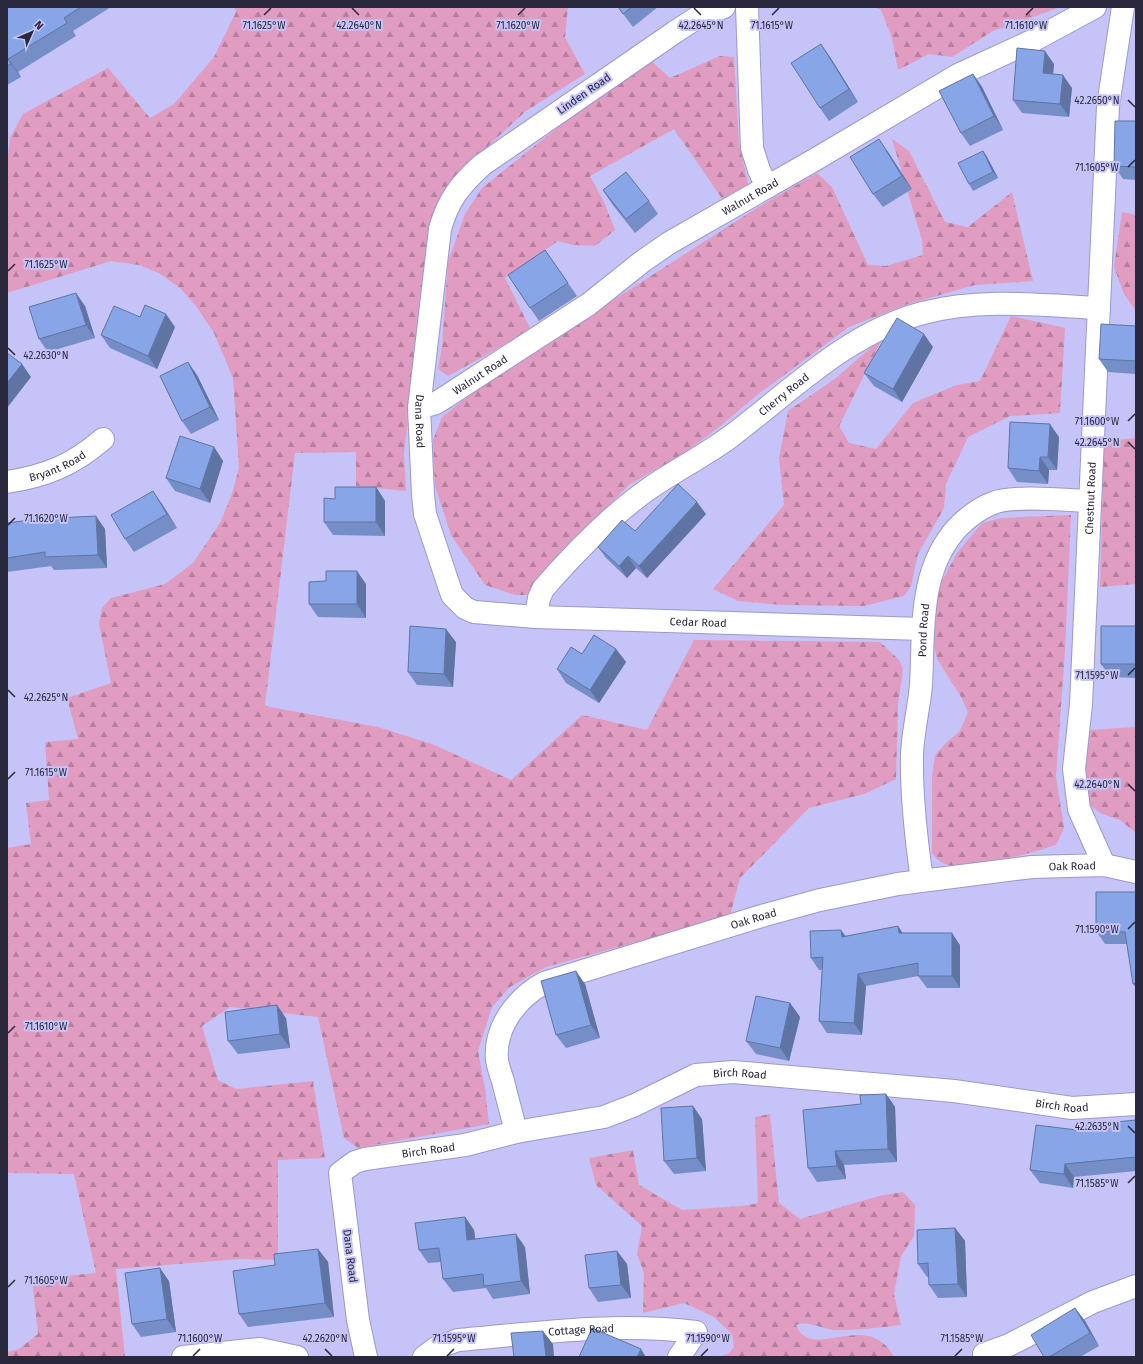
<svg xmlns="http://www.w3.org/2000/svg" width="1143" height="1364" font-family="'Fira Sans',sans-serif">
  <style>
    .forest { fill: url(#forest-firs) }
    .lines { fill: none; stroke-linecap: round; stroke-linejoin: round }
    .street-casing { stroke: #9b99cb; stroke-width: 24 }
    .street { stroke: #fff; stroke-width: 22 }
    .wall { fill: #758ec7 }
    .shaded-wall { fill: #5f74a2 }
    .building { fill: #88a5e7; stroke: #5f74a2 }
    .ticks { fill: none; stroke: #29283c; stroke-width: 1.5 }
    .labels { text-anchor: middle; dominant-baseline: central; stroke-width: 4; stroke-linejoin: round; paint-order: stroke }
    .street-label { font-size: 11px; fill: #29283c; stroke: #c5c3f7 }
    .ticks-label { font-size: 10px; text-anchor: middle; fill: #29283c; stroke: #c5c3f7; stroke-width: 4; stroke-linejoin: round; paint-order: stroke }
  </style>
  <defs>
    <pattern id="forest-firs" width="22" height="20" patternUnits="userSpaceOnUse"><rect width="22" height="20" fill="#e19cc1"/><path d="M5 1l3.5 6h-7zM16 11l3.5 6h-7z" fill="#b67f9e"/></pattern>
  </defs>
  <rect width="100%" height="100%" fill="#c5c3f7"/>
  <path class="forest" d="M235 7H568L565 37 585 74 526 111 448 183 440 205 426 268 404 453 406 491 356 486V452L295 453 265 706 378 727 432 744 511 780 582 715 647 730 694 640 880 642 899 660 903 669 898 704 896 779 864 794 809 808 740 878 730 916 546 967 510 987 492 1007 478 1051 485 1088 489 1124 358 1148 344 1138 318 1017 230 1007 202 1026 218 1080 236 1089 313 1081 325 1158 278 1160V1260L240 1259 116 1269 125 1357H7V1352L19 1349 38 1334 32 1279 96 1273 74 1174 7 1173V848L31 844 26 803 49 800 45 742 78 739 67 698 111 683 99 624 102 608 111 598 165 584 193 563 220 523 232 494 239 468 233 378 214 333 196 306 180 288 159 273 139 265 111 261 7 293V165L10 138 23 114 108 68 150 118 174 104 214 57 236 12Z
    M875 7H1061L993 31 952 57 929 54 898 70 892 38 881 10Z
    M720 56 734 57 739 143 749 188 723 200 674 129 590 176 604 202 615 230 595 246 574 245 558 241 505 278 531 330 448 376 438 369 442 346 448 262 465 214 482 188 602 92 649 59 670 78Z
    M892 139 909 151 945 222 968 227 1012 192 1033 281 975 285 908 304 849 327 757 395 718 428 680 456 630 484 573 541 536 588 527 595H515L485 585 451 535 435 486 433 440 442 417 466 398 545 344 755 209 817 173 832 187 868 265 886 266 923 255 922 240Z
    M1122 212 1136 215V311L1124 294 1114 267Z
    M1011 316 1065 328 1060 413 1010 416 968 437 946 484 944 508 918 554 911 586 904 596 864 606 782 605 738 601 713 589 784 505 779 458 788 411 836 378 883 337 839 426 849 443 876 449 913 403 957 385 980 381Z
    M1136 438V584L1100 587 1104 441Z
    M1071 515 1065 651 1056 776 1064 828 1056 845C1034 852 970 871 949 865 941 863 937 860 932 853V777L935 755 947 742 960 731 968 712 960 695 937 659 930 627 942 581 957 553 982 523 1001 518Z
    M1136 727V833L1120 820 1102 814 1087 803 1083 745 1090 730Z
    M770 1114 779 1203 800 1219 879 1196 903 1192 915 1205 914 1236 901 1256 894 1294 901 1325C879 1328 857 1330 835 1330 820 1329 810 1320 796 1325 812 1364 867 1307 894 1357H719L729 1353 734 1347 732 1334 714 1317 684 1303 643 1313 644 1273 637 1254 642 1226 596 1185 589 1158 633 1150 639 1185 682 1210 743 1206 758 1203 755 1117Z"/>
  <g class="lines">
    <g class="street-casing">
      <g id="street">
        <path id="s1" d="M724 7 698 17 675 32 482 165C460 185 448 200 440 229L419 408 423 495 425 514 452 595 465 608 474 612 536 617 922 629"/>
        <path d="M747 7 752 148 759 170 767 187"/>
        <path id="s2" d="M419 408 436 403 444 398 589 304 643 261 669 243 816 159 958 75 1034 40 1095 7"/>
        <path id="s3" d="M7 482C46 476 73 465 103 439"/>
        <path id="s4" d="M536 617 539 598 543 589C575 552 610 516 650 488 676 470 704 456 730 437 790 392 848 332 923 313 980 298 1040 305 1099 308"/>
        <path id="s5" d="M1104 865 1079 809 1074 769 1081 704 1108 106 1123 7"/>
        <path id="s6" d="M922 880C916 838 911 796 912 754 913 730 919 708 921 685 924 630 918 570 958 527 968 517 980 508 993 503 1013 495 1065 500 1089 501"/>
        <path id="s7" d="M516 1132C512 1115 507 1098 503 1081 501 1075 498 1067 497 1060 494 1027 517 998 544 983L765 915 820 900 898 884 1032 867 1104 865 1136 872"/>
        <path d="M984 1354 1009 1345 1093 1302 1136 1286"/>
        <path d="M183 1357 260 1349 297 1357"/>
        <path id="s8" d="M366 1357 358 1320 340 1173 355 1162 365 1159 465 1145 516 1132 604 1117 635 1105 696 1075 733 1072 954 1091 1072 1108 1136 1104"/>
        <path id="s9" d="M424 1357 436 1348 458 1340C537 1333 616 1322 696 1332L679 1357"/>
      </g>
    </g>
    <use href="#street" class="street"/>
  </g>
  <path class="wall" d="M9 7H111L73 31 76 36 18 72 21 77 7 85V8Z
    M618 7H658L633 27Z
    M830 57 858 102 829 121 820 108Z
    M1054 64 1053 74 1072 88 1069 117 1022 113 1013 100Z
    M973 74 982 87 1003 130 970 146 961 133Z
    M1136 121V180L1123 179 1114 166Z
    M983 151 987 157 998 178 973 191 969 184Z
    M888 152 912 189 883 207 873 194Z
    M603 190 649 201 658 214 635 233 612 204Z
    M545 250 577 296 539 321 508 275Z
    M85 306 95 338 48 352 39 339Z
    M140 317 175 327 157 369 110 348 101 335Z
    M1136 326V374L1108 372 1099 359Z
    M933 347 902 402 874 386 864 373Z
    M197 375 219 420 191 434 182 421Z
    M1059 437 1057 470H1049L1048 484 1017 482 1008 468Z
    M214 447 223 461 210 503 175 491 166 478Z
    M376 487 385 501V536L333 535 324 522Z
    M162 504 177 528 134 552 125 539Z
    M706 514 647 578 636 568 627 578 606 558 598 547 635 531Z
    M7 523 105 529 107 568 54 570 51 566 7 572Z
    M366 584V618L318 617 309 604Z
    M1136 626V678L1110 677 1101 664Z
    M456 642 453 687 417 685 408 672Z
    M616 649 626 662 599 703 566 683 557 669 582 654Z
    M1136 892V988L1133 984 1127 944H1105L1096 931Z
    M903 933 960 945V988H927L918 976 866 986 862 1035 827 1033 819 1021 822 970H819L811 958 845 936Z
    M585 984 600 1038 566 1048 556 1035Z
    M790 1003 800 1017 789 1061 756 1054 746 1041Z
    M286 1018 290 1048 238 1054 228 1041Z
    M886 1094 895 1107 897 1162 844 1165 846 1179 817 1182 808 1168 861 1104Z
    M702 1119 706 1171 674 1174 664 1161Z
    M1136 1120V1171L1074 1177 1073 1188 1040 1183 1030 1170 1085 1131Z
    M465 1217 474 1230 475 1239 525 1247 530 1294 493 1299 486 1288 453 1292 443 1279 441 1262 428 1263 419 1250Z
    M955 1228 965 1241 967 1297 938 1298 929 1285V1277H927L918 1264Z
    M318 1249 328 1262 334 1317 248 1327 239 1314 275 1265Z
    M617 1251 627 1264 631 1298 598 1302 589 1288Z
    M169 1281 176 1332 141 1337 132 1324Z
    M1075 1308 1085 1321 1099 1346 1080 1357H1044Z"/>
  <path class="shaded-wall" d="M821 44 830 57 858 102 849 89Z
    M1045 51 1054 64 1052 86 1043 73Z
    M8 59 18 72 21 77 11 64Z
    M973 74 982 87 1003 130 994 116Z
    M1063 75 1072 88 1069 117 1060 104Z
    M879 139 888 152 912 189 902 176Z
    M983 151 987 157 998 178 993 172Z
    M76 293 85 306 95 338 86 325Z
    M166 314 175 327 157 369 148 356Z
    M924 334 933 347 902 402 893 389Z
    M188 362 197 375 219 420 210 407Z
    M22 364 31 377 7 408V383Z
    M1050 424 1059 437 1057 470 1048 457Z
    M214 447 223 461 210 503 200 489Z
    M1040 457 1049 470 1048 484 1039 471Z
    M376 487 385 501V536L376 522Z
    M153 491 162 504 177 528 167 514Z
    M697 502 706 514 647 578 639 566Z
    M96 516 105 529 107 568 98 555Z
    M628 556 636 568 627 578 619 566Z
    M357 571 366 584V618L357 604Z
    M446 629 456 642 453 687 444 674Z
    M616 649 626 662 599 703 590 690Z
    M898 926 906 938 899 933Z
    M841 930 850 942 842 937Z
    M952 933 960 945V988L952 976Z
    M576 971 585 984 600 1038 591 1025Z
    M858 974 866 986 862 1035 854 1023Z
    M790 1003 800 1017 789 1061 780 1048Z
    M277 1005 286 1018 290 1048 280 1034Z
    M886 1094 895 1107 897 1162 888 1149Z
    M693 1106 702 1119 706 1171 697 1158Z
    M835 1151 844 1165 846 1179 837 1166Z
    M1065 1164 1074 1177 1073 1188 1064 1174Z
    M465 1217 474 1230 477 1253 467 1240Z
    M955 1228 965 1241 967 1297 958 1284Z
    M516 1234 525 1247 530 1294 521 1281Z
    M318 1249 328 1262 334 1317 325 1303Z
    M617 1251 627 1264 631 1298 621 1285Z
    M160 1268 169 1281 176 1332 167 1319Z
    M1075 1308 1085 1321 1099 1346 1090 1333Z
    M543 1331 553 1344 554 1357H546Z
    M641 1349 646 1357H637Z"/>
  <path class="building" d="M9 7H81L64 18 67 23 8 59 11 64 7 66V8Z
    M618 7H632L623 14Z
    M821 44 849 89 820 108 791 63Z
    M1017 48 1045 51 1043 73 1063 75 1060 104 1013 100Z
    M973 74 994 116 961 133 939 91Z
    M1115 121H1136V167L1114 166Z
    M879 139 902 176 873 194 850 157Z
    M983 151 993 172 969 184 958 163Z
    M626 172 649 201 626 219 603 190Z
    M545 250 568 283 530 308 508 275Z
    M76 293 86 325 39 339 29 307Z
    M145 305 166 314 148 356 101 335 114 306 140 317Z
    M897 318 924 334 893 389 864 373Z
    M1101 324 1136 326V361L1099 359Z
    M7 353 22 364 7 383Z
    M188 362 210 407 182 421 160 376Z
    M1010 422 1050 424 1048 457H1040L1039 471 1008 468Z
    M180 436 214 447 200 489 166 478Z
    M678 484 697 502 639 566 628 556 619 566 598 547 622 520 635 531Z
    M335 487H376V522H324V498L335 499Z
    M153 491 167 514 125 539 111 515Z
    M96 516 98 555 45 557V552L7 558V523L38 519Z
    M326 571H357V604H309V582L326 581Z
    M410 626 446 629 444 674 408 672Z
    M1101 626H1136V664H1101Z
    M594 635 616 649 590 690 557 669 571 647 582 654Z
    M1096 892H1136V983L1133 984 1125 932 1096 931Z
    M898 926 899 933H952V976H918V963L858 974 854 1023 819 1021 823 957 811 958 810 931 841 930 842 937Z
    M576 971 591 1025 556 1035 541 981Z
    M756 996 790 1003 780 1048 746 1041Z
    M277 1005 280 1034 228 1041 225 1012Z
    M886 1094 888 1149 835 1151 837 1166 808 1168 803 1110 861 1104 860 1095Z
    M693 1106 697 1158 664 1161 661 1108Z
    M1136 1120V1157L1065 1164 1064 1174 1030 1170 1036 1125 1085 1131V1125Z
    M465 1217 467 1240 516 1234 521 1281 484 1286 483 1274 443 1279 439 1248 419 1250 415 1223Z
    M955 1228 958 1284 929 1285 928 1263 918 1264 917 1230Z
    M318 1249 325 1303 239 1314 233 1271 275 1265 274 1254Z
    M617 1251 621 1285 589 1288 585 1255Z
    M160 1268 167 1319 132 1324 125 1273Z
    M1075 1308 1090 1333 1049 1357H1044L1031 1335Z
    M592 1328 641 1349 637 1357H579Z
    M543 1331 546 1357H514L511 1333Z"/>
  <path class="ticks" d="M352 8 359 15M694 8 701 15M264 15 271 8M518 15 525 8M772 15 779 8M1026 15 1033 8M1128 100 1135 107M1128 167 1135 160M8 271 15 264M8 348 15 355M1128 421 1135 414M1128 442 1135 449M8 525 15 518M1128 675 1135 668M8 690 15 697M8 779 15 772M1128 784 1135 791M1128 929 1135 922M8 1033 15 1026M1128 1126 1135 1133M1128 1183 1135 1176M8 1287 15 1280M325 1349 332 1356M193 1356 200 1349M447 1356 454 1349M701 1356 708 1349M955 1356 962 1349"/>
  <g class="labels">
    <g class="street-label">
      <text transform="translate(584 94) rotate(-35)">Linden Road</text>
      <text stroke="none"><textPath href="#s2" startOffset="394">Walnut Road</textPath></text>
      <text stroke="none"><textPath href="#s2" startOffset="70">Walnut Road</textPath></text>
      <text stroke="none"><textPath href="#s4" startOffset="340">Cherry Road</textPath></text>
      <text stroke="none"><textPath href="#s1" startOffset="561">Dana Road</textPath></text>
      <text stroke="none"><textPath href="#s3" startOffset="53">Bryant Road</textPath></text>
      <text stroke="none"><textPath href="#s5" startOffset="373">Chestnut Road</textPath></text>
      <text stroke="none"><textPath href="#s1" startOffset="992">Cedar Road</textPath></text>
      <text stroke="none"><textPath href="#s6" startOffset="251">Pond Road</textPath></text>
      <text stroke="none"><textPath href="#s7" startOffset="713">Oak Road</textPath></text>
      <text stroke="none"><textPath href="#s7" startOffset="389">Oak Road</textPath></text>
      <text stroke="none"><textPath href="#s8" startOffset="603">Birch Road</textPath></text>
      <text stroke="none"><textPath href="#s8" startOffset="927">Birch Road</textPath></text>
      <text stroke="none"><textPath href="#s8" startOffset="279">Birch Road</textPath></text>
      <text transform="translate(350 1256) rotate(83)">Dana Road</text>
      <text stroke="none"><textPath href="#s9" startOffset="162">Cottage Road</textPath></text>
    </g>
  </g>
  <g class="ticks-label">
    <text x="264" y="29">71.1625°W</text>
    <text x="359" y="29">42.2640°N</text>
    <text x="518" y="29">71.1620°W</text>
    <text x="701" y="29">42.2645°N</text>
    <text x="772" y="29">71.1615°W</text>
    <text x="1026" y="29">71.1610°W</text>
    <text x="1097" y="104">42.2650°N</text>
    <text x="1097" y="171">71.1605°W</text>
    <text x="46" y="268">71.1625°W</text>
    <text x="46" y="359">42.2630°N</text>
    <text x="1097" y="425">71.1600°W</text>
    <text x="1097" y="446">42.2645°N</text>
    <text x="46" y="522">71.1620°W</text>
    <text x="1097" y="679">71.1595°W</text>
    <text x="46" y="701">42.2625°N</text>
    <text x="46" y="776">71.1615°W</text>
    <text x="1097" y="788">42.2640°N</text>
    <text x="1097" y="933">71.1590°W</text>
    <text x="46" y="1030">71.1610°W</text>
    <text x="1097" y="1130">42.2635°N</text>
    <text x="1097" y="1187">71.1585°W</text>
    <text x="46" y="1284">71.1605°W</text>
    <text x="200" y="1342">71.1600°W</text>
    <text x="325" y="1342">42.2620°N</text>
    <text x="454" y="1342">71.1595°W</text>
    <text x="708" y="1342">71.1590°W</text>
    <text x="962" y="1342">71.1585°W</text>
  </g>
  <rect width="1143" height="1364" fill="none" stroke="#29283c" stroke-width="16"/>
  <g transform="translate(32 32) rotate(45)" stroke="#c5c3f7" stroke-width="3" paint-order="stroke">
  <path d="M0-3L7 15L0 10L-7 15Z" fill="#29283c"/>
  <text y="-6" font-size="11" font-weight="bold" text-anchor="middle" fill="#29283c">N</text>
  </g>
</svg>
